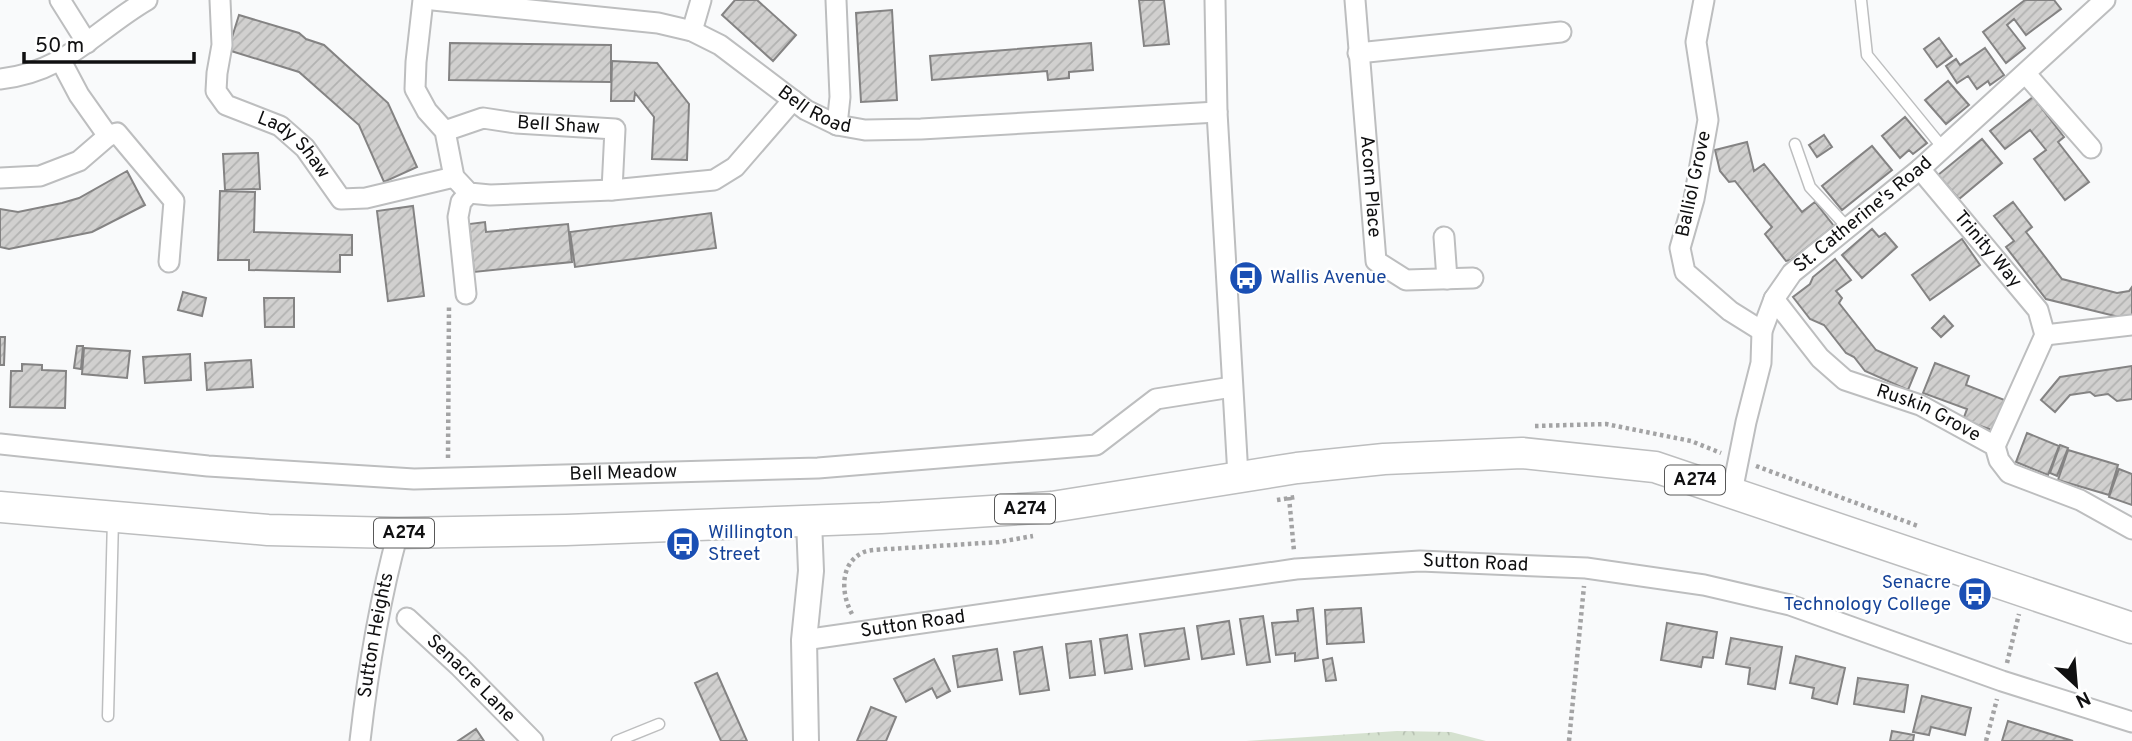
<svg xmlns="http://www.w3.org/2000/svg" width="2132" height="741" font-family="Overpass,sans-serif">
  <style>
    .park { fill: url(#park-crowns) }
    .building { fill: url(#building-hatch); stroke: #848383; stroke-width: 2 }
    .lines { fill: none; stroke-linecap: round; stroke-linejoin: round }
    .service-casing { stroke: #bdbebf; stroke-width: 13 }
    .minor-casing { stroke: #bdbebf; stroke-width: 23 }
    .tertiary-casing { stroke: #bdbebf; stroke-width: 28 }
    .primary-casing { stroke: #bdbebf; stroke-width: 33 }
    .path { stroke: #a3a3a4; stroke-width: 4.5; stroke-dasharray: 3.5 3.5; stroke-linecap: butt }
    .service { stroke: #fff; stroke-width: 10 }
    .minor { stroke: #fff; stroke-width: 19 }
    .tertiary { stroke: #fff; stroke-width: 24 }
    .primary { stroke: #fff; stroke-width: 30 }
    .labels { text-anchor: middle; dominant-baseline: central; stroke-width: 5; stroke-linejoin: round; paint-order: stroke }
    .shield { fill: #fff; stroke: #585858; stroke-width: 2 }
    .shield-label { font-size: 18px; font-weight: bold; fill: #101011 }
    .street-label { font-size: 19px; fill: #101011; stroke: #fff }
    .transit-label { font-size: 19px; fill: #164399; stroke: #fff; text-anchor: start }
  </style>
  <defs>
    <pattern id="park-crowns" width="20" height="18" patternUnits="userSpaceOnUse" patternTransform="scale(1.75)"><rect width="20" height="18" fill="#d5e1cf"/><path d="M2 6a3 3 0 1 1 6 0M12 15a3 3 0 1 1 6 0" fill="none" stroke="#b6c0b1"/></pattern>
    <pattern id="building-hatch" width="6" height="6" patternUnits="userSpaceOnUse" patternTransform="scale(1.75)"><rect width="6" height="6" fill="#d1d0cf"/><path d="M-1 1l2-2M0 6l6-6M5 7l2-2" fill="none" stroke="#b2b2b1"/></pattern>
  </defs>
  <rect width="100%" height="100%" fill="#f9fafb"/>
  <path class="park" d="M1397 731 1451 732 1486 741H1246Z"/>
  <path class="building" d="M735 0H757L796 35 773 61 722 15Z
    M1139 0H1164L1169 44 1144 46Z
    M2025 0H2054L2061 9 2026 35 2014 19 2007 25 2025 48 2006 63 1983 32Z
    M892 10 897 100 861 102 856 13Z
    M239 15 299 33 306 39 324 45 388 103 417 167 384 182 359 125 299 72 228 50Z
    M1939 38 1952 56 1937 67 1924 49Z
    M450 43 611 45V82L449 80Z
    M1091 43 1093 70 1069 72V78L1048 80 1047 71 932 80 930 56Z
    M1985 48 2004 75 1990 85 1988 81 1977 89 1968 76 1957 83 1946 66 1956 59 1960 65Z
    M612 61 657 63 689 104 687 160 652 159 654 117 635 93 634 101H611Z
    M1948 81 1969 105 1946 124 1925 100Z
    M2033 97 2064 137 2058 142 2089 182 2065 200 2034 159 2046 150 2030 130 2005 149 1990 131Z
    M1905 117 1927 143 1913 154 1909 150 1900 158 1882 136Z
    M1824 135 1832 147 1817 157 1809 145Z
    M1982 139 2002 163 1959 199 1938 175Z
    M1747 142 1754 171 1764 164 1802 212 1815 202 1834 226 1791 260 1786 261 1765 234 1772 227 1766 220 1735 181 1729 182 1720 171 1715 150Z
    M1872 146 1892 170 1842 210 1822 186Z
    M258 153 260 189 225 190 223 154Z
    M127 171 145 205 92 232 9 249 0 247V209L18 212 62 203 79 198Z
    M220 191 255 192 254 232 352 235V255H340V272L249 270V260H218Z
    M2013 202 2032 227 2026 232 2062 279 2117 293 2129 291 2132 287V317L2123 318 2046 299 2006 247 2014 241 1994 216Z
    M413 206 424 296 388 301 377 211Z
    M711 213 716 248 575 267 570 232Z
    M485 222 486 232 568 224 572 262 474 272 469 224Z
    M1872 229 1879 237 1885 233 1897 247 1862 278 1842 255Z
    M1962 239 1980 265 1930 300 1912 275Z
    M1835 259 1851 280 1836 291 1842 298 1839 303 1876 350 1917 368 1908 390 1865 371 1854 357 1846 353 1824 325 1810 319 1793 297 1810 284 1813 277Z
    M183 292 206 298 202 316 178 310Z
    M264 298H294V327H265Z
    M1944 316 1953 326 1941 337 1932 328Z
    M0 337H5L4 365H0Z
    M77 346H83L81 369 74 368Z
    M84 348 130 351 127 378 82 374Z
    M190 354 191 380 145 383 143 357Z
    M251 360 253 387 207 390 205 363Z
    M1935 363 1969 376 1966 385 2007 401 1995 431 1963 420 1967 409 1923 393Z
    M22 364 42 365V370L66 371 65 408 10 407 11 371H22Z
    M2132 366V399L2117 401 2108 394 2095 396 2090 392 2070 395 2055 412 2041 400 2060 377Z
    M2027 433 2059 446 2048 475 2016 462Z
    M2060 445 2068 448 2057 476 2050 473Z
    M2068 450 2118 465 2109 495 2058 480Z
    M2119 469 2132 474V505L2109 497Z
    M1313 608 1318 658 1295 661V653L1276 655 1272 623 1298 621 1297 610Z
    M1361 608 1364 642 1327 644 1325 610Z
    M1263 616 1270 662 1247 665 1240 619Z
    M1229 621 1234 654 1202 659 1197 626Z
    M1667 623 1717 632 1713 658 1703 657 1701 667 1661 660Z
    M1184 628 1189 659 1145 666 1140 634Z
    M1127 635 1132 669 1105 673 1100 639Z
    M1731 638 1782 647 1775 689 1748 684 1750 668 1726 664Z
    M1091 641 1095 675 1070 678 1066 644Z
    M1042 647 1049 690 1020 694 1014 652Z
    M997 649 1002 680 958 687 953 656Z
    M1796 656 1845 668 1837 704 1812 698 1814 688 1790 683Z
    M1332 658 1336 680 1326 681 1323 660Z
    M934 659 950 691 937 698 932 688 906 702 894 679Z
    M717 673 747 741H721L695 683Z
    M1858 678 1908 685 1904 712 1854 704Z
    M1922 696 1971 708 1965 735 1931 727 1929 735 1913 732Z
    M871 707 896 717 886 741H857Z
    M2008 721 2073 741H2002Z
    M476 729 484 741H458Z
    M1892 731 1914 735 1913 741H1890Z"/>
  <g class="lines">
    <g class="service-casing">
      <path id="service" d="M1861 0 1867 55 1943 148
        M1795 144 1810 187 1847 227
        M108 716 113 519
        M617 741 659 724"/>
    </g>
    <g class="minor-casing">
      <g id="minor">
        <path d="M60 0 87 43"/>
        <path id="s1" d="M220 0 222 45 217 73 216 91 226 105 280 126 305 148 341 199 366 198 454 177"/>
        <path d="M423 0 416 62 415 89 427 111 445 131 454 177 469 193 490 195 612 190 714 180 735 167 793 100"/>
        <path id="s2" d="M433 0 658 23 692 31 720 45 806 110 837 125 865 130 921 129 1217 112"/>
        <path d="M836 0 840 97 837 125"/>
        <path d="M1215 0 1217 112 1238 476"/>
        <path id="s3" d="M1355 0 1376 261 1406 280 1473 278"/>
        <path d="M1704 0 1696 42 1708 120 1694 199 1680 248 1685 272 1730 311 1762 331"/>
        <path d="M692 31 701 0"/>
        <path d="M1358 53 1561 32"/>
        <path d="M61 61 79 95 108 136 117 133 174 201 169 262"/>
        <path d="M2026 74 2091 148"/>
        <path d="M0 79C66 72 94 31 147 0"/>
        <path id="s4" d="M445 131 483 118 516 123 615 129 612 190"/>
        <path id="s5" d="M1920 169 2038 310 2045 335 1995 446"/>
        <path d="M0 178 40 176 79 161 108 136"/>
        <path d="M1444 237 1447 279"/>
        <path d="M466 294 458 217 461 202 469 193"/>
        <path id="s6" d="M1774 299 1820 358 1845 380 1920 405 1995 446 1999 460 2009 473 2080 500 2132 529"/>
        <path d="M2045 335 2132 325"/>
        <path id="s7" d="M0 444 208 466 414 479 818 468 1096 445 1156 399 1232 387"/>
        <path id="s8" d="M1732 492 1746 422 1761 363 1762 331 1774 299 1792 273 1920 169 2105 0"/>
        <path id="s9" d="M407 618 459 666 533 741"/>
        <path id="s10" d="M804 640 1296 569 1420 561 1586 568 1704 585 1790 605 2002 681 2132 722"/>
        <path id="s11" d="M360 741C368 670 379 602 398 533"/>
      </g>
    </g>
    <g class="tertiary-casing">
      <path id="tertiary" d="M806 741 804 640 811 571 809 521"/>
    </g>
    <g class="primary-casing">
      <path id="primary" d="M0 507 268 530 398 533 566 530 881 518 1052 507 1297 468 1384 459 1522 453 1655 467 2132 628"/>
    </g>
    <path class="path" d="M1535 426 1606 424 1691 441 1721 453
      M448 458 449 306
      M1756 466 1918 526
      M1289 497 1294 551
      M1277 500 1296 497
      M891 549 999 542 1033 536
      M852 614C841 594 839 563 864 552 872 549 884 550 890 548
      M2007 663 2019 614
      M1569 741 1584 586
      M1986 741 1997 699"/>
    <use href="#service" class="service"/>
    <use href="#minor" class="minor"/>
    <use href="#tertiary" class="tertiary"/>
    <use href="#primary" class="primary"/>
  </g>
  <defs>
    <g id="bus-disc" transform="scale(1.75)"><circle r="9.5" fill="#1a4fb4" stroke="#fff"/><path d="M-5-6H5V4H4V6H2V4H-2V6H-4V4H-5ZM-3.5-4V0h7V-4ZM-3.5 1.2v1.5H-2V1.2ZM2 1.2v1.5H3.5V1.2Z" fill="#fff"/></g>
  </defs>
  <g fill-rule="evenodd">
    <use href="#bus-disc" x="1246" y="278"/>
    <use href="#bus-disc" x="683" y="544"/>
    <use href="#bus-disc" x="1975" y="594"/>
  </g>
  <g class="labels">
    <g class="shield">
      <rect x="1665" y="465.5" width="60" height="29" rx="5"/>
      <rect x="995" y="494.5" width="60" height="29" rx="5"/>
      <rect x="374" y="518.5" width="60" height="29" rx="5"/>
    </g>
    <g class="shield-label">
      <text x="1695" y="480">A274</text>
      <text x="1025" y="509">A274</text>
      <text x="404" y="533">A274</text>
    </g>
    <g class="street-label">
      <text stroke="none"><textPath href="#s2" startOffset="408">Bell Road</textPath></text>
      <text stroke="none"><textPath href="#s4" startOffset="116">Bell Shaw</textPath></text>
      <text stroke="none"><textPath href="#s1" startOffset="189">Lady Shaw</textPath></text>
      <text transform="translate(1694 184) rotate(-78)">Balliol Grove</text>
      <text stroke="none"><textPath href="#s3" startOffset="187">Acorn Place</textPath></text>
      <text stroke="none"><textPath href="#s8" startOffset="322">St. Catherine's Road</textPath></text>
      <text stroke="none"><textPath href="#s5" startOffset="105">Trinity Way</textPath></text>
      <text stroke="none"><textPath href="#s6" startOffset="198">Ruskin Grove</textPath></text>
      <text stroke="none"><textPath href="#s7" startOffset="625">Bell Meadow</textPath></text>
      <text stroke="none"><textPath href="#s10" startOffset="677">Sutton Road</textPath></text>
      <text stroke="none"><textPath href="#s10" startOffset="110">Sutton Road</textPath></text>
      <text stroke="none"><textPath href="#s11" startOffset="107">Sutton Heights</textPath></text>
      <text stroke="none"><textPath href="#s9" startOffset="88">Senacre Lane</textPath></text>
    </g>
    <g class="transit-label">
      <text x="1270" y="278">Wallis Avenue</text>
      <text x="708" y="533">Willington<tspan x="708" dy="22">Street</tspan></text>
      <text x="1951" y="583" text-anchor="end">Senacre<tspan x="1951" dy="22">Technology College</tspan></text>
    </g>
  </g>
  <g transform="translate(2076 685) rotate(154)" stroke="#ffffff" stroke-width="5" paint-order="stroke">
  <path d="M0-5L12 26L0 18L-12 26Z" fill="#101011"/>
  <text y="-10" font-size="19" font-weight="bold" text-anchor="middle" fill="#101011">N</text>
  </g>
  <path d="M24 52v10h170v-10" fill="none" stroke="#101011" stroke-width="3.5"/>
  <text x="35" y="52" font-size="21" fill="#101011" stroke="#ffffff" stroke-width="5" paint-order="stroke">50 m</text>
</svg>
